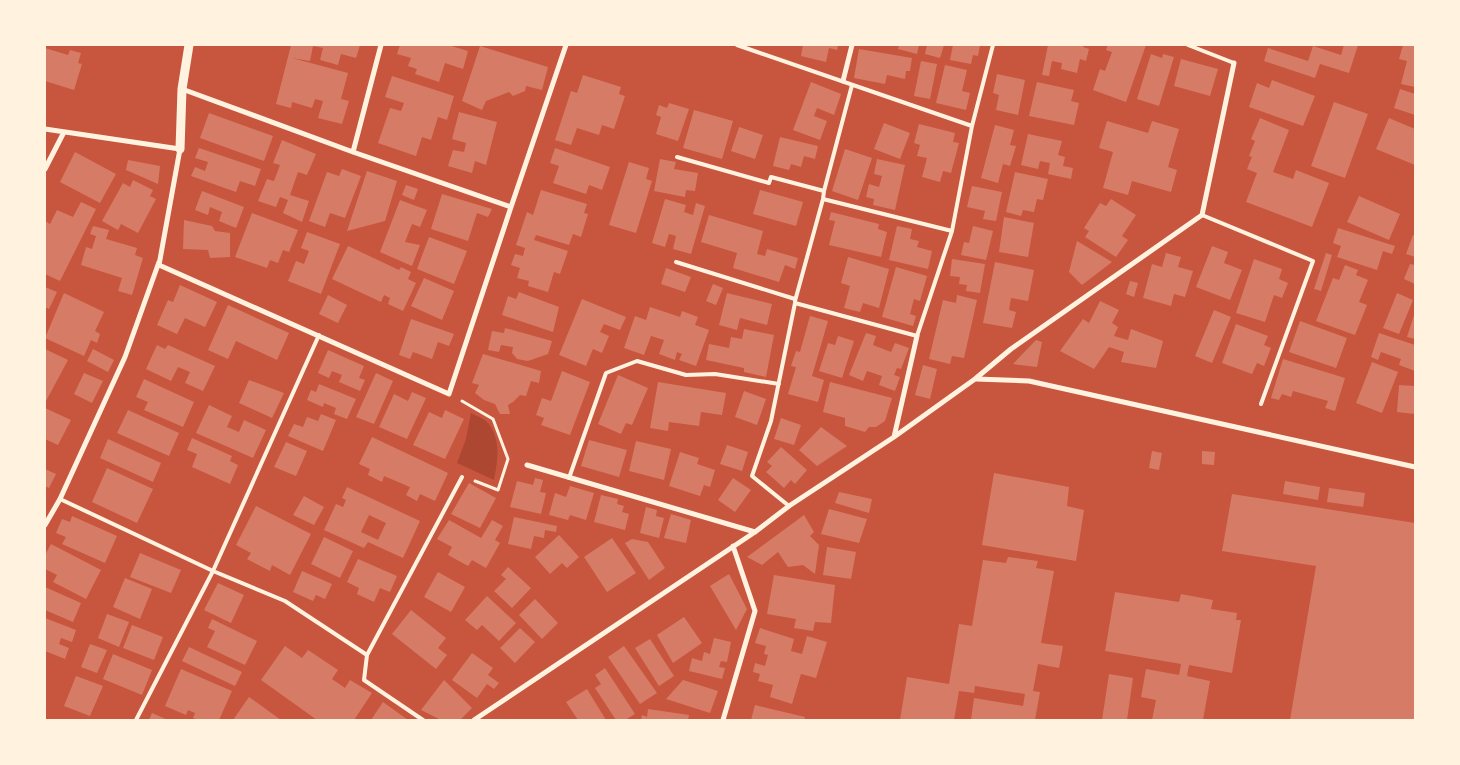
<svg xmlns="http://www.w3.org/2000/svg" width="1460" height="765" font-family="Figtree,sans-serif">
  <style>
    .green { fill: #ae4732 }
    .building { fill: #d67c66; fill-rule: evenodd }
    .lines { fill: none; stroke-linecap: round; stroke-linejoin: round }
    .path { stroke: #fff3e0; stroke-width: 3 }
    .service { stroke: #fff3e0; stroke-width: 4 }
    .minor { stroke: #fff3e0; stroke-width: 5 }
    .tertiary { stroke: #fff3e0; stroke-width: 9 }
  </style>
  <rect width="100%" height="100%" fill="#c8553d"/>
  <path class="green" d="M471 413C476 416 484 418 488 423 501 439 498 461 494 480L457 463 466 439Z"/>
  <path class="building" d="M291 45H360L356 58 341 54 338 65 320 60 323 48 313 46 310 61 292 58 348 73 341 99 349 101 342 124 318 118 323 101 315 99 312 108 292 102 291 108 276 104Z
    M400 45H448L468 51 463 69 445 63 439 82 415 74 417 69 408 66 411 58 397 54Z
    M803 45H838L837 50 829 48 826 62 801 56Z
    M899 45H919L917 54 898 49Z
    M927 45H944L940 58 925 54Z
    M953 45H980L978 56 973 55 971 64 950 60Z
    M1048 45H1083V47L1089 49 1086 61 1080 59 1077 73 1061 69 1062 63 1052 61 1049 76 1042 75Z
    M1108 45H1146L1126 102 1093 90 1100 69 1105 71 1112 52 1106 50Z
    M1344 45H1358L1349 73 1320 64 1315 78 1264 61 1268 48 1308 61 1313 46 1341 55Z
    M1403 45H1415V87L1401 84 1407 61 1399 59Z
    M480 46 548 67 542 90 526 86 525 91 513 96 509 92 486 101 482 110 462 101Z
    M45 48 68 55 70 50 81 53 78 63 82 64 74 90 45 81Z
    M859 49 912 58 910 71H906L905 79 887 75 885 84 854 78Z
    M1151 54 1162 58 1163 54 1174 57 1159 106 1137 99Z
    M1181 59 1218 69 1210 96 1174 86Z
    M921 61 937 64 930 99 914 96Z
    M945 65 967 70 962 91 970 93 966 110 936 103Z
    M997 74 1025 80 1018 115 996 110 999 95 993 93Z
    M583 75 621 87 619 94 625 96 614 129 602 125 599 135 577 128 571 145 555 140 571 91 577 93Z
    M392 76 454 96 447 120 438 117 431 140 422 137 416 156 378 143 390 108 401 111 404 103 385 97Z
    M1272 80 1315 96 1303 126 1249 107 1257 83 1269 88Z
    M811 82 841 94 834 115 817 108 814 116 827 121 820 140 793 130Z
    M1037 82 1074 90 1071 101 1079 103 1074 125 1029 116Z
    M1400 89 1415 94V115L1394 108Z
    M1334 102 1368 114 1345 178 1311 166Z
    M669 103 689 109 678 141 656 134 661 117 656 115 659 105 667 108Z
    M694 110 733 121 722 159 683 148Z
    M459 112 497 122 486 165 475 161 472 173 448 166 453 150 464 152 466 143 452 139Z
    M209 113 273 136 264 161 200 138Z
    M1260 118 1289 130 1273 172 1293 179 1296 170 1329 183 1312 227 1246 202 1257 173 1247 169 1252 157 1249 156 1255 141 1251 139Z
    M1389 118 1415 129V165L1376 149Z
    M1107 121 1148 133 1152 121 1179 129 1168 167 1177 170 1171 192 1132 181 1128 195 1103 188 1113 152 1099 148Z
    M884 123 910 133 900 159 874 149Z
    M919 124 955 133 953 142 959 143 951 173 943 171 940 182 922 177 927 158 917 156 920 145 914 143Z
    M995 125 1014 130 1010 145 1016 146 1010 166 1003 164 998 183 981 178Z
    M739 127 763 135 755 159 731 151Z
    M1028 134 1062 141 1058 155 1065 157 1063 166 1073 168 1071 179 1048 174 1050 163 1040 161 1038 169 1021 165Z
    M780 137 818 146 815 159 804 156 801 167 791 164 789 170 773 166Z
    M282 140 316 154 307 175 298 172 290 195 309 201 302 222 283 213 288 200 280 197 276 207 258 201 267 179 274 181 280 165 273 163Z
    M199 148 261 169 255 186 240 181 236 192 191 176 195 167 205 171 208 162 195 158Z
    M555 148 610 167 602 190 589 185 586 194 553 183 559 166 550 163Z
    M845 149 872 158 858 200 832 191Z
    M75 152 116 174 100 203 60 182Z
    M660 159 676 162 674 169 698 173 695 191 686 190 685 197 654 191Z
    M877 159 905 165 895 210 873 205 874 199 866 197 869 184 879 187 882 176 874 174Z
    M128 160 160 166 158 184 126 170Z
    M629 162 649 168 646 179 652 181 636 233 609 225Z
    M342 169 361 176 345 218 330 213 325 227 309 221 327 172 339 176Z
    M367 171 397 181 385 221 347 231Z
    M1015 172 1048 179 1043 200 1037 199 1034 212 1023 210 1021 216 1006 212Z
    M133 180 153 190 150 196 156 199 138 233 121 224 118 230 102 221 123 183 130 187Z
    M406 185 418 189 414 200 402 195Z
    M972 186 1002 192 996 221 983 219 985 211 967 207Z
    M541 190 587 204 584 213 588 214 581 237 573 234 569 245 536 235 534 240 568 251 560 274 554 272 548 292 528 286 529 281 517 278 520 268 511 265 515 254 523 256 525 248 516 245 527 212 533 215Z
    M760 190 803 202 796 226 753 214Z
    M202 191 244 207 236 228 219 221 222 212 210 207 208 215 195 210Z
    M442 194 492 209 488 217 477 213 468 241 431 229Z
    M1359 196 1400 214 1389 240 1347 222Z
    M665 199 686 205 684 212 693 215 696 203 705 206 691 254 673 249 676 236 669 234 665 247 652 243Z
    M1111 199 1136 215 1122 236 1128 240 1116 257 1085 237 1089 231 1084 228 1100 203 1106 206Z
    M400 200 427 210 420 227 412 224 405 242 420 245 412 266 380 252Z
    M81 202 96 209 60 281 45 274V221L50 224 57 210 73 217Z
    M831 212 879 224 878 229 887 232 881 257 829 245 835 221 829 220Z
    M252 213 298 230 289 252 283 250 278 263 270 260 267 268 235 257Z
    M709 215 763 231 757 254 765 256 767 249 798 258 795 269 785 265 779 282 733 268 737 253 701 242Z
    M1004 217 1034 223 1028 257 999 252Z
    M184 220 212 226 215 231 230 233V257L210 258 208 250 183 249Z
    M93 226 109 230 106 239 137 248 135 255 143 258 132 295 118 291 122 278 81 265 86 247 92 249 96 236 90 234Z
    M897 226 912 229 910 239 919 241 917 247 932 251 928 269 889 260Z
    M973 226 993 231 986 260 961 255 964 242 969 243Z
    M1338 228 1395 246 1392 254 1383 251 1377 270 1337 257 1341 246 1333 243Z
    M307 232 340 244 321 294 288 281 296 261 304 264 309 251 301 248Z
    M1413 235 1415 236V257L1406 254Z
    M429 237 467 251 454 284 417 269Z
    M1077 241 1112 262 1082 285 1069 272Z
    M348 246 399 270 401 267 411 272 408 279 416 283 403 311 388 304 390 298 384 295 381 302 332 279Z
    M1212 246 1228 252 1224 263 1242 270 1230 300 1196 287Z
    M1166 253 1181 257 1178 267 1193 271 1185 297 1174 294 1171 306 1143 298 1152 264 1162 267Z
    M1326 253 1332 255 1321 291 1314 289Z
    M848 257 889 269 879 308 863 303 860 312 844 308 850 286 841 283Z
    M952 259 985 264 980 293 966 291 967 285 959 284 960 277 950 276Z
    M1254 259 1282 269 1279 279 1288 283 1282 298 1274 295 1265 322 1236 313Z
    M995 262 1034 270 1028 301 1011 298 1009 310 1016 312 1012 328 983 323Z
    M1410 264 1415 265V284L1404 279Z
    M1345 265 1358 270 1356 275 1368 280 1359 302 1367 305 1355 335 1316 321 1333 278 1339 280Z
    M896 267 927 276 920 301 914 299 910 314 916 316 913 326 882 317Z
    M666 268 691 277 685 292 661 284Z
    M424 278 454 291 442 320 411 306Z
    M1130 281 1138 283 1134 297 1126 294Z
    M713 284 723 288 716 305 706 301Z
    M180 285 217 302 205 327 185 318 177 334 157 325 168 300 173 302Z
    M45 287 57 292 49 309 45 307Z
    M519 292 559 307 553 332 502 315 508 296 516 299Z
    M64 293 104 312 95 331 100 334 97 343 91 340 84 356 45 338Z
    M727 293 772 304 767 325 740 318 737 330 719 325Z
    M1397 293 1413 300 1399 334 1383 328Z
    M328 295 347 305 338 323 319 314Z
    M957 295 977 300 964 358 952 356 950 364 929 359 943 300 956 303Z
    M582 299 626 317 620 330 604 324 600 332 609 336 602 353 593 349 586 366 559 355Z
    M1100 301 1119 310 1112 323 1118 327 1114 336 1128 340 1131 329 1163 341 1156 368 1121 362 1124 352 1109 347 1094 369 1060 351 1083 319 1089 323Z
    M228 305 289 333 277 360 236 341 228 359 208 350Z
    M650 307 680 317 682 311 698 317 695 325 709 330 696 366 679 360 682 354 677 352 675 360 659 354 664 340 651 336 644 355 624 348 635 316 646 320Z
    M1214 310 1231 317 1212 363 1195 356Z
    M1415 312V339L1407 337Z
    M810 316 828 321 812 376 824 380 818 402 788 394 796 367 791 366 796 351 800 352Z
    M411 319 454 334 449 346 438 342 432 359 413 352 410 359 399 355Z
    M1300 321 1347 338 1336 368 1289 352Z
    M1236 324 1268 336 1264 345 1271 348 1264 366 1257 363 1252 374 1222 363Z
    M505 328 552 341 548 354 528 361 517 359 512 353 513 347 501 345 499 352 488 350 492 331 504 333Z
    M744 329 774 335 766 377 744 372V368L706 360 709 344 729 348 731 337 742 339Z
    M866 333 876 336 873 345 891 352 895 343 909 348 901 369 897 368 894 375 900 377 895 391 879 385 882 376 867 371 863 381 849 375Z
    M1379 333 1415 345V371L1399 365 1401 359 1381 352 1378 360 1371 357Z
    M838 336 854 341 842 378 819 371 828 343 835 345Z
    M1036 340 1042 342 1037 367 1013 364Z
    M157 345 165 349 168 345 215 366 203 391 185 383 190 372 178 367 171 381 146 369Z
    M45 349 68 360 45 403Z
    M93 349 114 360 108 372 87 361Z
    M328 350 364 366 359 378 365 380 360 391 339 382 342 375 332 371 329 378 318 373Z
    M483 354 541 371 539 383 531 381 526 396 520 395 513 402 508 405 510 414H500L495 404 484 400 475 393 479 385 472 383Z
    M1283 359 1345 378 1335 411 1325 408 1328 401 1293 391 1291 397 1282 394 1279 400 1271 398Z
    M1372 362 1398 372 1382 413 1356 403Z
    M923 365 937 369 930 399 915 395Z
    M562 371 590 382 570 435 541 425 544 418 536 415 542 398 551 401Z
    M84 373 103 381 92 403 74 394Z
    M376 373 393 381 374 424 356 417Z
    M618 375 648 388 632 425 626 423 621 434 598 424Z
    M144 379 194 402 183 427 144 410 148 402 136 397Z
    M249 380 284 393 272 418 239 403Z
    M658 382 726 393 722 415 701 412 699 426 669 422 668 431 650 428Z
    M830 382 892 398 885 421 876 427H869L865 432 845 426V418L823 412Z
    M319 384 356 399 347 419 334 414 336 408 324 403 323 407 307 400 311 390 316 392Z
    M1399 385 1415 386V414L1397 412Z
    M744 391 766 399 757 425 735 417Z
    M412 392 426 398 407 439 379 427 394 394 408 401Z
    M209 405 232 416 227 427 239 432 244 420 266 430 253 458 196 433Z
    M45 408 71 420 58 445 45 439Z
    M128 410 179 433 169 456 117 433Z
    M445 410 464 419 445 459 413 445 429 412 442 418Z
    M321 414 336 420 323 451 288 436 294 424 303 427 307 417 318 421Z
    M781 418 801 425 794 445 774 439Z
    M821 427 847 446 817 466 799 450Z
    M372 437 448 473 435 501 420 494 417 501 406 495 410 487 384 476 382 482 368 475 370 469 359 464Z
    M192 438 232 456 230 461 238 465 230 484 192 467 197 454 187 450Z
    M108 439 161 463 153 482 100 458Z
    M589 440 627 450 619 477 581 466Z
    M636 441 671 449 664 480 629 471Z
    M286 442 307 451 296 476 274 467Z
    M727 445 748 452 742 471 720 464Z
    M781 447 807 470 795 484 791 480 784 488 766 472 772 466 767 462Z
    M1152 451 1162 453 1159 470 1149 468Z
    M1202 451 1215 452 1214 465 1202 464Z
    M680 452 699 458 697 464 715 470 710 487 704 485 700 496 669 486Z
    M107 468 153 489 137 523 92 502Z
    M45 469 56 474 49 488 45 486Z
    M994 473 1069 487 1067 506 1084 510 1076 561 982 545Z
    M535 478 543 480 540 492 546 493 541 514 510 507 517 481 533 485Z
    M733 478 751 490 735 512 718 500Z
    M1285 481 1320 487 1318 500 1283 494Z
    M469 483 496 498 480 528 451 514Z
    M570 486 594 493 586 520 570 515 568 520 549 515 555 493 566 497Z
    M347 487 420 521 403 558 368 542 364 548 324 530 336 504 343 507 346 500 342 498ZM369 515 386 523 378 540 361 532Z
    M1329 488 1365 493 1363 507 1327 502Z
    M839 492 872 499 869 513 835 503Z
    M1232 494 1415 523V720H1290L1316 566 1222 551Z
    M601 495 618 499 617 504 624 506 622 512 629 514 625 530 594 522Z
    M304 496 324 507 314 525 293 515Z
    M256 506 311 534 290 575 272 565 270 571 247 559 251 553 236 545Z
    M646 507 657 510 656 516 664 518 659 538 640 533Z
    M829 509 867 519 859 543 821 534Z
    M671 514 691 520 686 543 664 538Z
    M804 515 814 532 810 536 819 545 815 574 803 565 788 567 778 552 762 565 747 557Z
    M72 516 117 536 105 563 62 544 66 537 56 533 62 519 70 522Z
    M514 517 557 526 556 532 545 530 544 538 534 536 531 549 508 544Z
    M449 520 481 538 492 520 503 526 495 540 500 543 486 568 472 560 468 566 448 555 452 547 437 539Z
    M559 535 579 557 567 568 562 563 550 574 535 557Z
    M324 537 353 551 340 578 311 564Z
    M612 538 636 573 607 592 584 557Z
    M632 539 648 542 665 568 649 580 625 543Z
    M51 544 101 570 86 599 53 582 57 575 45 569V555Z
    M827 547 856 552 851 579 823 575Z
    M140 553 181 570 171 593 130 577Z
    M1008 557 1038 561 1036 568 1054 571 1041 643 1063 646 1059 668 1038 664 1033 691 1040 692 1035 720H971L974 698 1023 706 1025 694 975 686 974 693 959 691 954 720H900L907 677 949 684 959 624 972 626 983 560 1006 563Z
    M358 559 397 576 390 592 380 588 374 602 357 594 359 588 347 582Z
    M508 567 531 588 512 608 494 591 506 579 501 575Z
    M302 571 332 584 325 599 316 595 313 601 293 592Z
    M438 572 465 587 451 612 424 597Z
    M729 574 747 609 736 630 710 586Z
    M774 575 835 585 831 623 815 622 813 631 794 628 796 619 767 614Z
    M125 578 152 589 140 619 113 607Z
    M218 583 244 595 231 623 204 610Z
    M45 587 81 603 73 622 45 610Z
    M1115 592 1179 602 1181 594 1213 600 1211 609 1237 613 1236 620H1241L1232 673 1189 665 1187 676 1210 681 1203 720H1152L1156 700 1141 697 1146 669 1179 675 1181 664 1105 651Z
    M487 596 516 623 499 641 482 625 477 630 465 620Z
    M535 599 558 623 542 639 519 615Z
    M411 610 446 638 438 648 447 655 436 669 392 634Z
    M107 614 129 622 119 647 98 638Z
    M684 617 702 643 673 663 657 635Z
    M45 618 76 630 72 642 61 638 59 644 69 648 65 659 45 651Z
    M212 619 257 641 245 665 207 647 215 631 208 628Z
    M132 625 163 637 154 660 123 648Z
    M520 628 535 642 515 663 500 648Z
    M760 628 794 639 791 651 802 654 807 636 827 642 816 678 801 674 792 704 770 697 773 685 758 681 760 674 753 672 755 663 765 666 768 655 764 654 766 646 755 643Z
    M714 638 731 642 727 662 721 661 719 667 725 668 722 679 689 671 692 658 702 661 704 652 710 654Z
    M650 639 674 676 659 686 635 648Z
    M90 644 107 650 97 673 81 667Z
    M285 646 302 658 308 650 338 670 332 679 345 688 350 680 372 693 354 720H317L261 680Z
    M624 646 657 693 640 704 608 657Z
    M189 647 242 672 235 686 182 661Z
    M472 653 493 668 488 675 499 683 494 689 487 684 477 698 452 680Z
    M113 654 152 670 142 695 103 679Z
    M605 668 635 714 625 720H616L595 688 601 684 595 675Z
    M181 669 232 691 219 720H197L193 718 195 713 188 710 186 715 165 706Z
    M1109 674 1133 678 1127 720H1102Z
    M76 676 103 686 90 716 64 706Z
    M444 680 472 708 460 720H441L421 710Z
    M683 680 718 691 710 713 666 699Z
    M587 689 606 720H578L566 702Z
    M249 697 281 720H233Z
    M383 702 408 720H371Z
    M755 705 805 717 804 720H751Z
    M648 709 689 715 688 720H641L642 715 647 717Z
    M152 713 168 720H149Z"/>
  <g class="lines">
    <path class="path" d="M462 401 493 419 508 459 498 490 475 481"/>
    <path class="service" d="M737 45 972 126
      M1188 45 1234 63
      M852 85 824 191 823 199 952 231
      M677 157 769 183 771 177 824 191
      M1202 215 1313 261 1261 404
      M676 262 795 299
      M795 301 823 199
      M569 478 606 373 637 361 686 375 715 374 779 384
      M60 499 213 571 285 601 367 655
      M789 506 752 476 771 421 795 303 917 336 952 231 972 126 993 45
      M136 720 213 571 319 335
      M423 720 364 680 367 655 462 477"/>
    <path class="minor" d="M843 81 852 45
      M182 89 353 152 511 207 566 45
      M45 129 180 149
      M180 149 159 265 449 394 511 207
      M353 152 381 45
      M45 169 64 132
      M976 379 1029 381 1415 467
      M894 437 917 336
      M527 465 755 532
      M45 525 60 499 125 357 159 262
      M474 720 755 532 789 506 894 437 975 379 1011 349 1202 215 1234 63
      M723 720 755 611 733 546"/>
    <path class="tertiary" d="M180 149 182 89 189 45"/>
  </g>
  <rect width="1460" height="765" fill="none" stroke="#fff3e0" stroke-width="92"/>
</svg>
